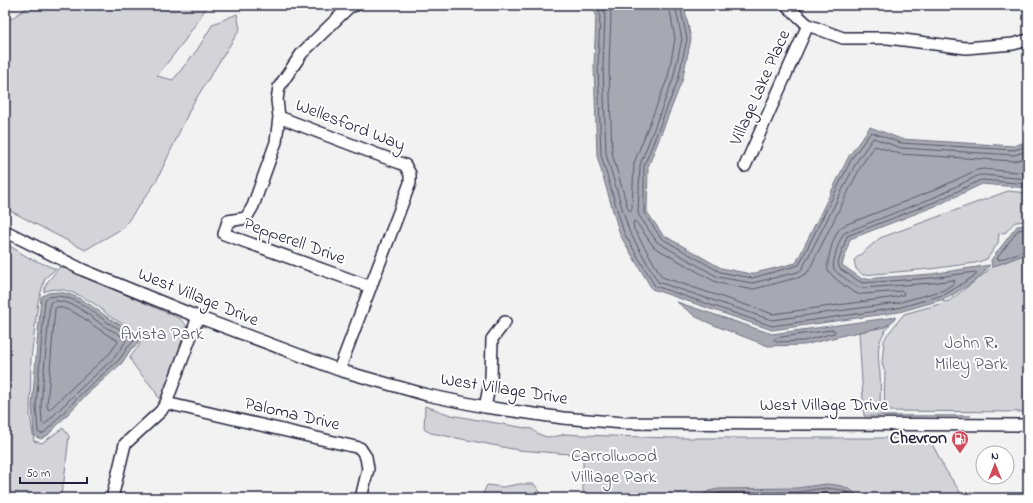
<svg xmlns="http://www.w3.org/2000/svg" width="1033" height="503" font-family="'Indie Flower',sans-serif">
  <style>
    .green { fill: #d3d3d8; stroke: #7a7a8a }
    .water { fill: #a8a8b2; stroke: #727282 }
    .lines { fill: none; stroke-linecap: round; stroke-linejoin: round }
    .shore { stroke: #58586b; stroke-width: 1 }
    .minor-casing { stroke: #22223b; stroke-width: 14 }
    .minor { stroke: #fff; stroke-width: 11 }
    .labels { text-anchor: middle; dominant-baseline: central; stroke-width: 4; stroke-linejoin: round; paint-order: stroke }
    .street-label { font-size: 18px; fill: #22223b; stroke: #fff }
    .park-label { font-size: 18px; fill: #57576a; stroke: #fff }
    .poi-label { font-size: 18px; font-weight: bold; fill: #22223b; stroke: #fff; text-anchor: end }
  </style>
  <rect width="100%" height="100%" fill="#f2f2f3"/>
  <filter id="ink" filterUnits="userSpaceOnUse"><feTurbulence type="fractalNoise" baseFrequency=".025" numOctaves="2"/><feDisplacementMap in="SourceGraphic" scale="8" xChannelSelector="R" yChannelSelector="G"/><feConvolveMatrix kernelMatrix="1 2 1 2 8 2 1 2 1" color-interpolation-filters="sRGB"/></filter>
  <g filter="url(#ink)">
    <path class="green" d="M31 5H208L185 40 157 76 173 80 197 50 213 24 237 14 240 29 192 105 156 182 123 228 85 250 5 208V23Z
      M1008 191 1028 193V221L1016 222 1014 223 1006 232 999 234 998 243 987 259 975 263 930 269 863 275 856 269 854 260 880 238Z
      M5 243 29 258 56 269 45 278 38 302 31 359 30 415 34 441 42 443 63 428 69 436 64 481 60 498H5Z
      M1028 253V412L884 411 885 371 883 367 882 362 884 341 887 335 904 314 940 304 943 301 944 302 949 301 979 278 992 267Z
      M60 266 179 318C185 323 188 325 186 333L165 392 159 399C152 382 137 374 130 358 132 352 144 345 139 338 135 330 120 322 112 318 105 313 100 307 93 303 80 295 58 284 44 292 45 281 54 276 60 266Z
      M890 324C879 338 877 346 879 364 879 368 880 370 880 374 881 386 880 399 880 411L882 415 884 416H971H864L859 332 884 327Z
      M425 406 451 415 478 420 532 429 538 434 547 437 558 436 565 434 583 435 672 438H929L945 469 964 498H583V455L518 450 431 433 425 430 424 428Z
      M519 484H534L541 493 542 498H481L487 485 503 487Z"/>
    <path class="water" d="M590 5H684L691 39 682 81 648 167 647 212 663 235 721 268 751 274 796 263 849 156 870 127 901 139 1014 146 1028 141V188L982 184 938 205 850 239 842 265 862 279 931 274 990 265 979 278 948 298 899 312 772 330 652 289 620 235 597 156 594 66 596 14Z
      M1028 225V253L992 267 991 260 1017 226Z
      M58 292C78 294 93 307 110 319 115 322 121 325 126 328 130 331 134 335 138 339V344L131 349 122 363 86 395 48 435 41 439 34 436 32 406 41 297 48 293Z
      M677 302 772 334 896 317 890 324 884 327 845 335 804 345 768 346 716 326 696 317Z
      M826 484C840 485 850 486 859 498H697L709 491 718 489 797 488Z"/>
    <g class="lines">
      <path class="shore" d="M595 5 600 14 598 66 601 155 624 233 655 286 772 326 898 308 946 294 976 275 977 273 975 272 931 278 862 283 840 269 838 263 847 236 937 201 981 180 1028 184
        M601 5 604 10 605 14 603 66 606 154 629 231 658 282 772 320 897 303 944 290 954 283 955 281 953 280 931 283 863 288C858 288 854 285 849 281 845 278 837 274 834 269 831 263 840 238 844 233L935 197 979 175H983L1028 179
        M608 5 611 14 609 66 612 153 628 209 630 211 632 209 634 163 668 77 675 39 669 5
        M675 5 682 39 673 79 640 165 638 213 640 217 657 242 718 277 752 283 798 272 802 269 857 161 873 138 901 148 1014 155 1028 151
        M680 5 687 39 678 80 644 166V213L661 238 720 272 752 278 799 265 852 158 871 132 901 143 1014 150 1028 146
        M1028 157 1014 161 900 154 875 146 862 164 808 272 800 277 754 289H748L719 283 714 281 654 247 636 222 634 221 633 223 634 229 662 277 773 314 896 297 903 295 904 293 902 291 864 294C861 294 860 295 858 294 851 292 831 276 828 270 826 264 833 237 838 231 840 228 842 227 845 225L932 191 977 170 983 169 1028 173
        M1028 229 1018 230 998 257 997 259 1000 260 1025 250H1028
        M58 296C77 298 92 311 107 322 113 326 119 328 124 331 127 334 130 337 133 340L134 341 128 347 119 360 83 392 45 432 41 434 38 432 36 406 45 300 49 297Z
        M58 301C77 303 90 316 105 327 112 331 122 334 126 341L115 357 80 389 44 425 42 423 41 406 50 303 51 302Z
        M57 307C75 309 89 323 103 332 108 335 112 338 117 340L118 342 110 353 75 385 49 410 48 409 47 406 55 309Z
        M833 330 835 331 834 333 804 341 776 342 774 340 776 338Z
        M705 498 711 495 719 493 797 492 826 488 833 489 843 490 852 495 854 498
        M722 498 798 497 826 493 841 495 847 498"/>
      <g class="minor-casing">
        <path id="minor" d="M356 5 349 7 302 53 279 87 277 100 279 117 276 142 253 206 246 218 228 221 224 234 371 287
          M786 5 808 25 843 38H888L966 48 1013 44 1028 40
          M279 117 405 165 410 174V183L339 370
          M745 166 808 25
          M5 231 83 270 198 317 339 370 427 395 485 407 563 418 624 423 1028 425
          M166 403 360 448 366 457 368 469 361 498
          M485 407 491 378 492 339 505 322
          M112 498 125 444 161 411 166 403 198 317"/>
      </g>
      <use href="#minor" class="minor"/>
    </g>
  </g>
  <defs>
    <g id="fuel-pin" transform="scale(0.9)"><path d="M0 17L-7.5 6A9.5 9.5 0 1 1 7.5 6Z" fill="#d1495b" stroke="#fff"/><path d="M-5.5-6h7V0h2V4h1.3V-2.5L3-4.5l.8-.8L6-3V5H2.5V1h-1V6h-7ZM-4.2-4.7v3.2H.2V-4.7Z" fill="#fff"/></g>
  </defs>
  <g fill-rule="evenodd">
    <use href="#fuel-pin" x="960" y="439"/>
  </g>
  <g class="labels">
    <g class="street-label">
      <text transform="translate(761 88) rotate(-66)">Village Lake Place</text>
      <text transform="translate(350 126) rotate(21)">Wellesford Way</text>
      <text transform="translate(294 242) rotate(20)">Pepperell Drive</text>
      <text transform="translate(198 298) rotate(22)">West Village Drive</text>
      <text transform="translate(504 390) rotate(9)">West Village Drive</text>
      <text x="824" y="406">West Village Drive</text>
      <text transform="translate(292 415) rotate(13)">Paloma Drive</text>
    </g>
    <g class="park-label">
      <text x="162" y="335">Avista Park</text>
      <text x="971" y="344">John R.<tspan x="971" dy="21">Miley Park</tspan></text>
      <text x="614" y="457">Carrollwood<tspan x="614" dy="21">Villiage Park</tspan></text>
    </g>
    <g class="poi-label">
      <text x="947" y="439">Chevron</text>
    </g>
  </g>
  <rect width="1033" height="503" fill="none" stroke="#fff" stroke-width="20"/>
  <rect x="10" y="10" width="1013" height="483" fill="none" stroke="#22223b" stroke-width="1.5" filter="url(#ink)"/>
  <g transform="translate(995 465)"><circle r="19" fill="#ffffff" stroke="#a7a7b1"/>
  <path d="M0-3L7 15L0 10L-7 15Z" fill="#d1495b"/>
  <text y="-6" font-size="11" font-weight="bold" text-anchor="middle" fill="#22223b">N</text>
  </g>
  <path d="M20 477v6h67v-6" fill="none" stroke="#22223b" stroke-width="2"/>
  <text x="26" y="477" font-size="12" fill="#22223b" stroke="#ffffff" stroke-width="3" paint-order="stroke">50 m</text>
</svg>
